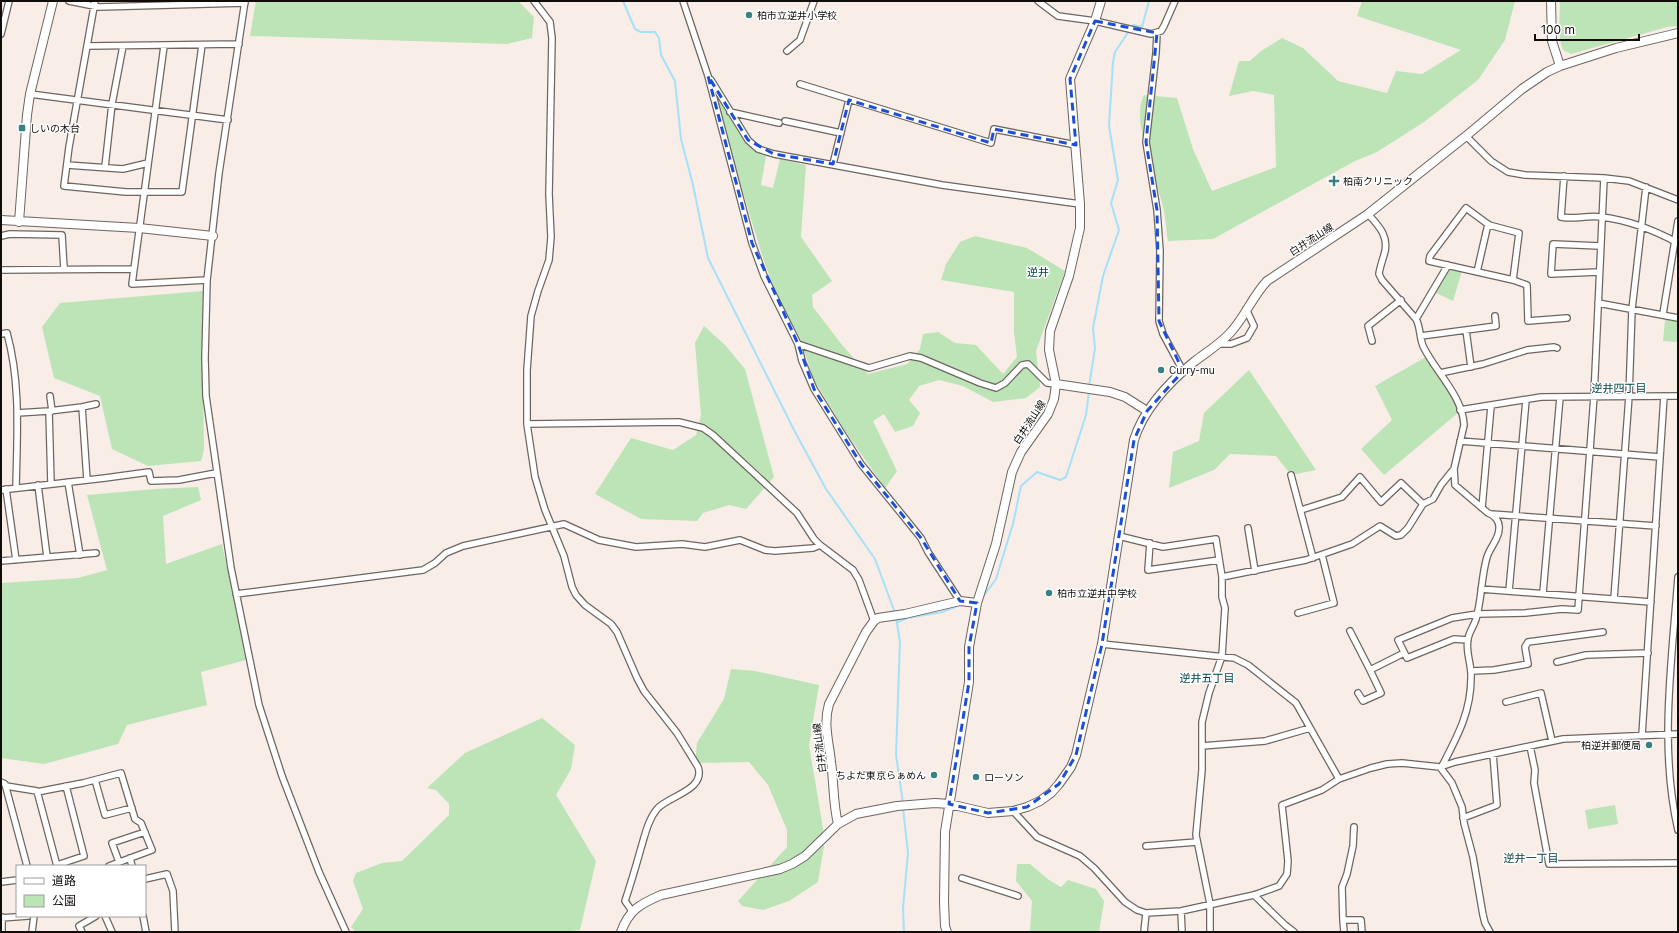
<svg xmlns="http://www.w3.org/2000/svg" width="1679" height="933" font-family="Inter,'Noto Sans JP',sans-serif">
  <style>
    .green { fill: #bce4b7 }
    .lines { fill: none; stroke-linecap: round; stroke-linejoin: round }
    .stream { stroke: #a7e0f9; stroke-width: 2 }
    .street-casing { stroke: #6e6560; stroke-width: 8 }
    .secondary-casing { stroke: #6e6560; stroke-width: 10 }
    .street { stroke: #fff; stroke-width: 5.5 }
    .secondary { stroke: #fff; stroke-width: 8 }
    .marked { fill: none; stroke: #1d4ed8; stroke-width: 3; stroke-dasharray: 8 5; stroke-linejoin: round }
    .poi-dot { fill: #388184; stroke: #fff; stroke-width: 1.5 }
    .labels { text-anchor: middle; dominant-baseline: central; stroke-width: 3; stroke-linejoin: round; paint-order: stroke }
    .poi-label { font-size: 10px; fill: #100c0a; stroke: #fff; text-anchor: start }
    .street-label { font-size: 10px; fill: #100c0a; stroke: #fff }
    .neighbourhood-label { font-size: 11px; fill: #004447; stroke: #fff }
  </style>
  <rect width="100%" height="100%" fill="#f8ede7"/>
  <path class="green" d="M256 1H518L534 17 532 38 507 44 250 36Z
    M1362 1H1515L1505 40 1478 80 1424 122 1377 152 1355 161 1213 239 1168 241C1166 230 1166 218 1163 207 1157 179 1130 121 1144 95L1177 98 1193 149 1212 191 1276 167 1274 95 1253 91 1229 96 1239 61H1250L1261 51 1282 38 1303 48 1338 81 1387 93 1396 71 1422 74 1461 50 1357 16Z
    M1560 1H1678V26L1667 27 1571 54 1563 50C1557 35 1560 16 1560 1Z
    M715 92 745 141 766 156 761 185 773 188 780 159 806 165 801 237 832 281 812 295 813 307 842 345 868 374 907 364 920 349 923 334 938 332 955 343 976 345 1003 374 1017 357 1014 332V292L941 280 946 264 960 242 975 236 1027 248 1065 271 1036 351 1040 387 1026 398 993 402 963 386 939 380 919 386 909 400 920 413 913 426 895 432 884 414 873 421 897 471 885 488 845 431 813 378 800 338 774 289 762 255 719 113Z
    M1452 269 1462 271 1453 301 1436 293 1449 270Z
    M203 291 202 320 204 450 201 461 148 466 112 449 100 396 54 378 42 327 60 303Z
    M1667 318 1678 321 1677 342 1663 341 1665 320Z
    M704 326 725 345 745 369 774 477 746 509 729 505 703 513 697 521 641 519 595 494 631 438 673 450 696 435 701 415 695 343Z
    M1426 357 1450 392 1459 412 1384 475 1361 449 1392 420 1375 386Z
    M1249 370 1316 470 1291 475 1276 456 1230 454 1214 470 1169 488 1173 452 1199 441 1204 413Z
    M198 487 201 500 163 516 166 564 222 544 246 660 201 672 207 705 127 725 118 744 44 764 1 758V583L78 578 107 570 87 495 155 489Z
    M731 669 755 671 819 685 809 745 825 840 818 882 789 901 763 910 742 906 738 901 787 847V830L768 785 749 762 695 763 697 743 724 699Z
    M542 718 575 745 571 769 556 795 596 861 580 930 561 932H356L351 927 363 909 353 881 356 873 382 863 402 861 449 815V804L436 790 427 788 465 753Z
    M1615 805 1618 824 1588 829 1585 810Z
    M1017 864H1030L1049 880 1061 887 1068 880 1096 889 1104 901 1099 932H1030L1032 901 1016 881Z"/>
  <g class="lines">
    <path class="stream" d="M623 1 635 29 641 32H655L659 38 661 55 675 81 681 139 693 185 708 258 794 430 826 489 875 559 895 613
      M1089 387 1095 348 1093 328 1103 276 1119 230 1111 203 1118 180 1109 126 1113 62 1115 52 1133 25 1142 27 1149 1
      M982 595 985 594 996 579 1013 524 1021 486 1037 472 1060 480 1066 477 1086 415 1089 391
      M896 617 900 642 896 755 903 803
      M898 622 907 618 942 612 960 605
      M903 808 908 853 903 908 904 932"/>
    <g class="street-casing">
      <path id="street" d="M69 1 99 7 245 3
        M95 1 69 147 64 186 126 192H182L202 45
        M245 1 219 173 207 280 205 358 206 396 231 568 259 705 282 776 319 872 346 932
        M534 1 550 22 552 38 549 194 551 237 549 260 538 291 531 316 527 370V424L535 477 545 510 564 556 572 587 576 595 585 605 611 624 617 632 637 678 644 691 677 733 698 767C706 790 668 796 657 809 648 820 645 835 641 848 636 866 631 883 625 901L632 911
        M683 1 708 76 752 243 764 276 798 344 802 361 814 389 861 464 921 538 928 552 960 601
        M1038 1 1058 16 1095 21 1151 34 1161 31 1164 26 1175 1
        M1157 33 1156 53 1146 142 1157 210 1160 251 1159 321 1163 334 1183 371
        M1 34 9 1
        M88 46 239 44
        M164 46 132 284 207 280
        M787 51 800 40 814 1
        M711 80 748 140 758 149 774 154 942 185 1080 204
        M800 84 991 143 994 129 1076 145
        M30 94 228 120
        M730 112 779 123
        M785 121 841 133
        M1466 136 1491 161 1508 172 1525 175 1604 178 1629 181 1678 200
        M833 164 849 100
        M67 165 123 169 148 163
        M105 167 112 104 123 46
        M1564 176 1561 217C1574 220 1587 215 1601 217 1628 220 1654 230 1678 243
        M1466 208 1489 225 1519 233 1513 280 1429 261 1430 256Z
        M1368 214C1379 226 1390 237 1384 255 1382 262 1380 267 1379 274L1382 280 1416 319C1421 328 1419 339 1424 348 1436 372 1463 397 1464 425L1454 469 1455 485 1488 513C1495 515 1500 522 1499 529 1499 539 1490 547 1487 557 1481 577 1482 599 1476 619 1474 626 1469 632 1468 639 1465 651 1472 665 1471 678 1471 712 1457 737 1442 766
        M1 236 10 234 62 235 64 269
        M1 270 134 269
        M1477 272 1488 224
        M1599 272 1551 274 1553 244 1600 246
        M1513 280 1527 285 1528 321 1567 318
        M1598 303 1678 318
        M1663 314 1678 221
        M1416 319 1448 265
        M1466 330 1471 367
        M1 334 7 333C21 384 17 436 16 488
        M1421 336 1496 326 1495 316
        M1372 341 1368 326 1401 300
        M798 344 869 368 910 356 921 358 980 383 996 388 1005 383 1022 365 1028 364 1047 383 1056 384
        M1219 344H1231L1247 338 1254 326 1246 309
        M1440 373 1483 364 1527 350 1554 347 1557 348
        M50 396 52 411
        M82 407 96 404
        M1460 410 1541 397 1678 396
        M49 411 51 484
        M17 413 49 411 82 407 87 480
        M527 424 679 422 703 428 713 435 797 513 814 539 820 545
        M1460 441 1660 457
        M1291 475 1313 558
        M68 482 80 555
        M38 485 47 557
        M6 489 16 560
        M1 490 105 478 149 472 151 481 179 480 216 473
        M1482 508 1491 406
        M1301 510 1342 497 1360 477 1381 502 1401 483 1423 504
        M1491 514 1656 526
        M1248 528 1255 571
        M1119 536 1163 547 1216 539 1222 577V597L1225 608 1222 656 1209 693 1202 722V770L1196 835 1210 904V932
        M1150 543 1148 570 1219 560
        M1 561 96 553
        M1222 577 1306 560 1352 544 1380 526 1396 536 1401 535 1408 528 1423 504 1433 499 1441 485 1453 470
        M1678 577C1672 660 1659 747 1678 830
        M1481 589 1651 602
        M1509 591 1526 400
        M1543 593 1560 397
        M236 594 423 570 435 563 446 553 463 546 564 524 599 540 636 547 682 544 705 547 740 540 765 550 775 551 813 548 820 545 853 570 859 580 874 621
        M1614 599 1629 396 1632 309 1646 187
        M1298 613 1334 603 1322 555
        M1350 631 1370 670
        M1468 640 1454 639 1407 658 1398 640 1452 618 1477 614 1525 613 1562 609 1578 610 1594 396 1604 178
        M1102 644 1234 658 1248 665 1296 703 1339 779
        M1557 662 1586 655 1648 653
        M1472 671 1494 670 1528 664 1525 647 1528 642 1603 632
        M1358 693 1363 701 1381 693 1370 670 1404 653
        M1506 702 1541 693 1552 741
        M1642 735 1664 396
        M1202 746 1265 741 1310 728
        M1530 746 1535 770 1534 783 1549 864 1678 863
        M1440 767 1452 783 1462 807 1464 823 1473 857 1483 915 1485 923 1490 932
        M95 780 105 815 132 808
        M1 782 5 784 27 866
        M6 786 37 791 57 866
        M37 792 83 783 121 773 135 819 141 823 152 850 109 866
        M1013 811 1037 837 1080 856 1094 868 1125 902 1137 910 1146 913 1181 911 1254 895 1279 886 1287 874 1288 861 1282 805 1322 790 1339 779 1371 768 1387 764 1402 763 1440 767 1455 762 1563 739 1678 734
        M1463 818 1497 805 1493 754
        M1146 846 1197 842
        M130 858 132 866
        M119 862 112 843 145 832
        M57 865 84 856 66 786
        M962 878 1018 896
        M145 879 167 874 173 891 175 932
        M1 882 17 880
        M1254 895 1285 925 1294 932
        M1181 911 1182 932
        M105 916 112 932
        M143 916 146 932
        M2 917V932
        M1 918 28 916
        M1343 920 1342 887 1347 874 1353 846 1354 827
        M32 932 34 916
        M82 932 79 926 96 916
        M1144 932 1146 913
        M1344 932 1343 920H1361L1362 932"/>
    </g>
    <g class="secondary-casing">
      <path id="secondary" d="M1551 1 1552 41 1560 66
        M1 220 139 228 213 236
        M19 222 27 115 30 94 53 1
        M1056 384 1110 392 1125 397 1147 411
        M838 824C833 804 834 783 831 762 829 742 823 724 829 704L866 632 874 621 878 618 905 614 960 601 977 603
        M621 932C629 910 640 904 661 895L780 869 792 864 805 856 838 824 856 814 897 806 935 803 949 804 988 813 1013 811 1027 807 1040 801 1051 793 1059 784 1071 767 1076 755 1102 644 1134 440C1144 408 1169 382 1195 361 1207 352 1220 344 1230 333 1245 317 1252 297 1267 281L1368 214 1466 136 1522 89 1547 72 1560 66 1616 48 1678 33
        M947 932 945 926 944 902 945 832 969 682V647L977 603 996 544 1012 472 1021 452 1048 414 1054 399 1056 384 1049 350 1050 331 1069 276 1080 228V204L1070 79 1095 21 1101 1"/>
    </g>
    <use href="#street" class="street"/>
    <use href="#secondary" class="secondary"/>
  </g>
  <path class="marked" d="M1095 21 1157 33 1146 142 1157 210 1159 321 1183 371 1147 411 1134 440 1102 644 1076 755 1059 784 1027 807 988 813 949 804 969 682V647L977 603 960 601 921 538 861 464 814 389 798 344 752 243 708 76 748 140 774 154 833 164 849 100 991 143 994 129 1076 145 1070 79Z"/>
  <g class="poi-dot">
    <circle cx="749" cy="15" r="4"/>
    <rect x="18" y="124" width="8" height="8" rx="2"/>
    <path d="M1332 175h4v4h4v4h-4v4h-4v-4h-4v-4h4z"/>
    <circle cx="1161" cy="370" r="4"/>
    <circle cx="1049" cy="593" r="4"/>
    <circle cx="1649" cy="745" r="4"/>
    <circle cx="934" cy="775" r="4"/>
    <circle cx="976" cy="777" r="4"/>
  </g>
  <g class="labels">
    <g class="poi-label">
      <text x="757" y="15">柏市立逆井小学校</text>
      <text x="30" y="128">しいの木台</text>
      <text x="1343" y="181">柏南クリニック</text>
      <text x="1169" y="370">Curry-mu</text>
      <text x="1057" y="593">柏市立逆井中学校</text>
      <text x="1641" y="745" text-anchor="end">柏逆井郵便局</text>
      <text x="926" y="775" text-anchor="end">ちよだ東京らぁめん</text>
      <text x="984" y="777">ローソン</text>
    </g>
    <g class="street-label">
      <text transform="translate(1311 239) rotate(-33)">白井流山線</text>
      <text transform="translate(1029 422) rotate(-57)">白井流山線</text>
      <text transform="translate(819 748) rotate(-97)">白井流山線</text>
    </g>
    <g class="neighbourhood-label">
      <text x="1038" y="272">逆井</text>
      <text x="1619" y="388">逆井四丁目</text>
      <text x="1207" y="678">逆井五丁目</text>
      <text x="1531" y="858">逆井一丁目</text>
    </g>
  </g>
  <rect width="1679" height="933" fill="none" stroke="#100c0a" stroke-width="4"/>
  <rect x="16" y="865" width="130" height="52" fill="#ffffff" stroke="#9f9e9d"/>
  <rect x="24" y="878" width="20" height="6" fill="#ffffff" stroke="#9f9e9d"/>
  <text x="52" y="885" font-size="12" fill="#100c0a">道路</text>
  <rect x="24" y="895" width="20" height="12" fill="#bce4b7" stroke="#9f9e9d"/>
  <text x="52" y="905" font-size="12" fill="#100c0a">公園</text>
  <path d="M1535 34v6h104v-6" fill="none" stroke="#100c0a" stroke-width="2"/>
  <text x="1541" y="34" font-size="12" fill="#100c0a" stroke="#ffffff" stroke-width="3" paint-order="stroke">100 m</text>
</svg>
